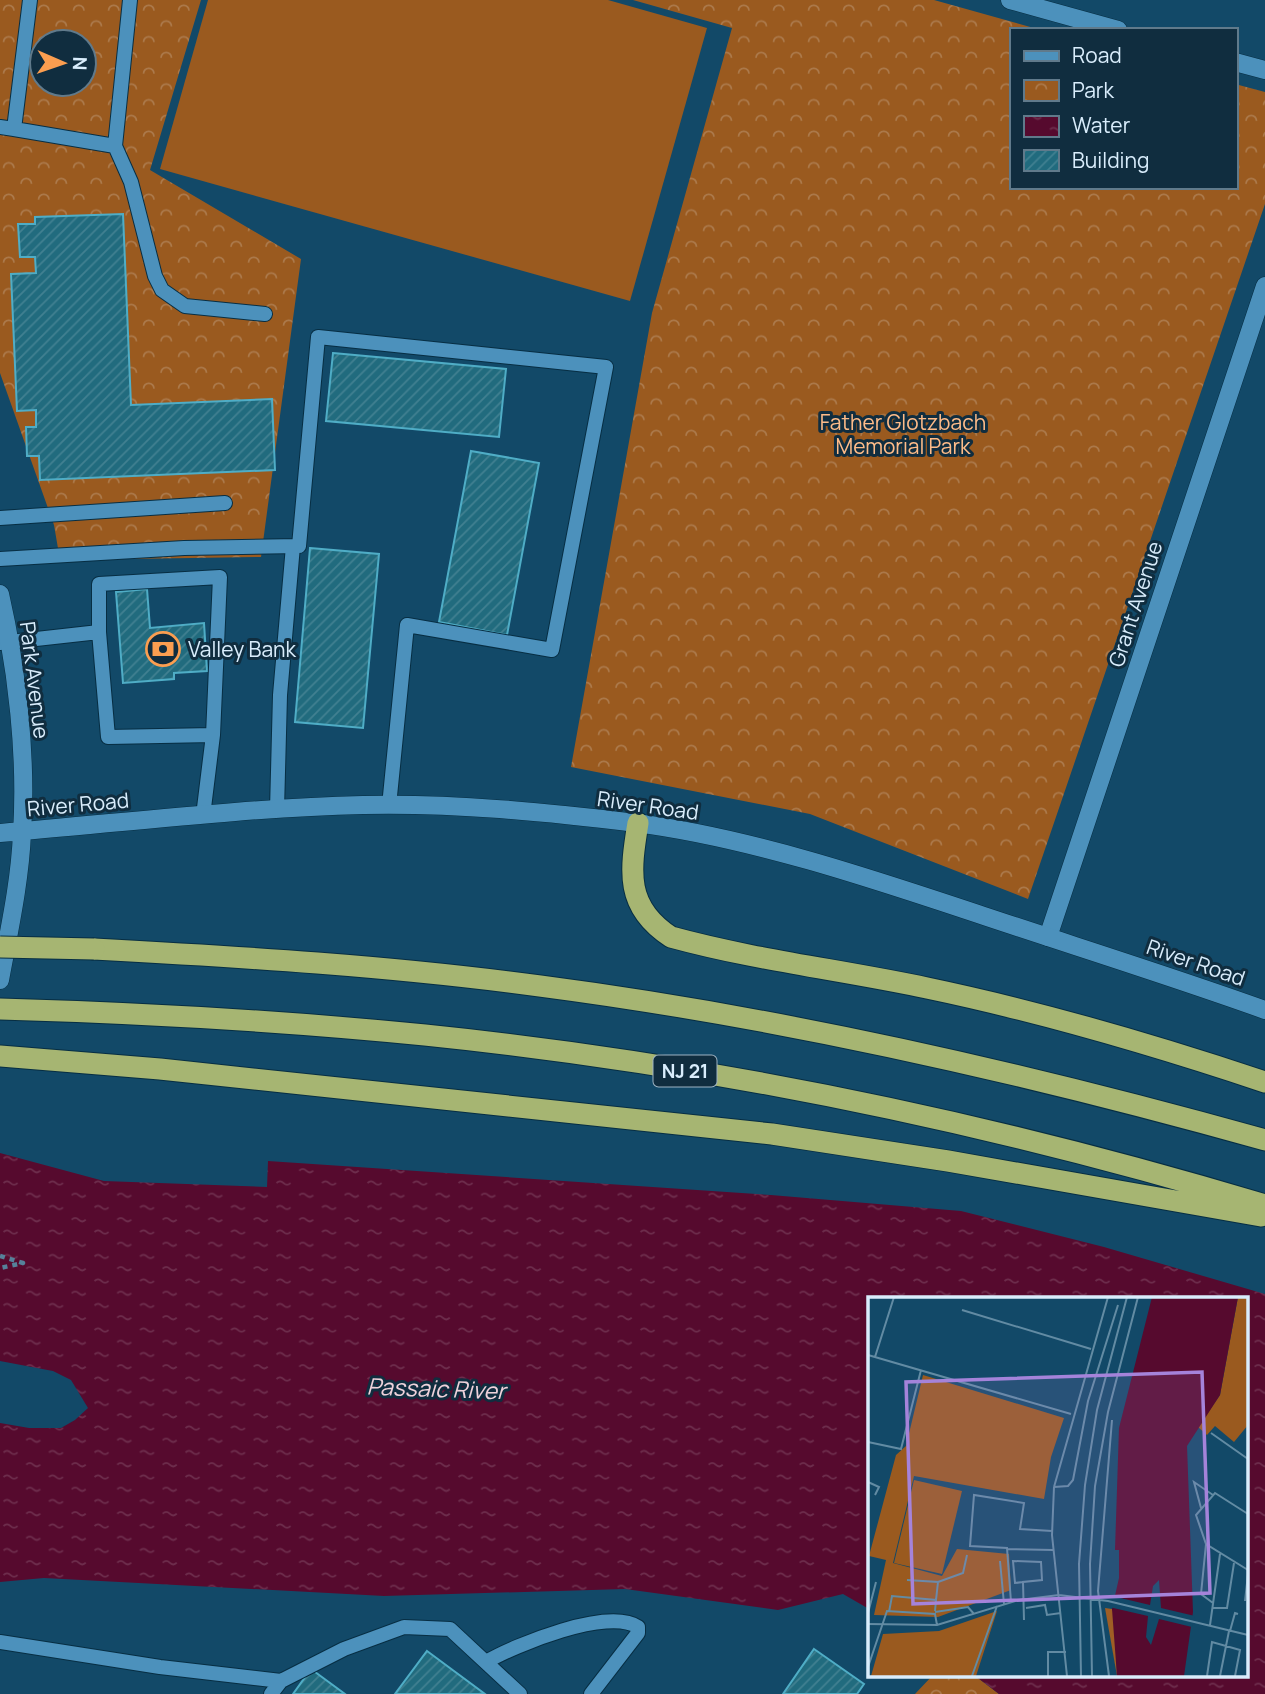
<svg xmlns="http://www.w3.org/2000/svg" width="1265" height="1694" font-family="Manrope,sans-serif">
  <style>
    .green { fill: #9a5a1f }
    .park { fill: url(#park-crowns); fill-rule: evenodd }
    .water { fill: url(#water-ripples) }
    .pier { fill: #124968 }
    .building { fill: url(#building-hatch); stroke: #4fadc6; stroke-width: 2 }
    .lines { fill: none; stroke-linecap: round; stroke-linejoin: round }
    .lane-casing { stroke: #072e43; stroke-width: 16 }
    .street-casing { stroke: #072e43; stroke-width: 19 }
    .secondary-casing { stroke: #072e43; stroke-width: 19 }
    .highway-casing { stroke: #072e43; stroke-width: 23 }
    .path { stroke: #56819a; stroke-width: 4.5; stroke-dasharray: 5 5; stroke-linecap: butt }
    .lane { stroke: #4c91bc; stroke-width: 14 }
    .street { stroke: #4c91bc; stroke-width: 18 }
    .secondary { stroke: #4c91bc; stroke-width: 18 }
    .highway { stroke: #a6b572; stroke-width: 21 }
    .highway-bridge-casing { stroke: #072e43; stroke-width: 23; stroke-linecap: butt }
    .highway-bridge { stroke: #a6b572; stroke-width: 21 }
    .labels { text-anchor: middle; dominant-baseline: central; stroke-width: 6; stroke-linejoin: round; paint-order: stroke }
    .shield { fill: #102d3f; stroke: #9db3c3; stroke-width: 2 }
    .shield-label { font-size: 19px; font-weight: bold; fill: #d9edfc }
    .park-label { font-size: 21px; fill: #febc89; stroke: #102d3f }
    .street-label { font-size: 21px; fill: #d9edfc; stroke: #102d3f }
    .poi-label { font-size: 21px; fill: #d9edfc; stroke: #102d3f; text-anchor: start }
    .water-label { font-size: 23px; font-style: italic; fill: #efd2db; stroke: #102d3f }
    .inset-road { fill: none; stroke: #628ba3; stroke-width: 2 }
    .view { fill: #a583da; fill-opacity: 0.15; stroke: #a583da; stroke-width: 3.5 }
    .inset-edge { fill: none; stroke: #d9edfc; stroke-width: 3.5 }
  </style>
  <defs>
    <pattern id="park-crowns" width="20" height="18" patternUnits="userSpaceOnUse" patternTransform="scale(1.75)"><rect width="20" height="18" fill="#9a5a1f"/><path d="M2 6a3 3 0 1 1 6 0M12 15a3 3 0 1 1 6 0" fill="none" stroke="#ac7a4c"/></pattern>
    <pattern id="water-ripples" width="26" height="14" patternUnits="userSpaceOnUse" patternTransform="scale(1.75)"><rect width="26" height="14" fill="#560a2e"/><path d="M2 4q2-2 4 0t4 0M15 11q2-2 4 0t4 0" fill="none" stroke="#6e2e4d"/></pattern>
    <pattern id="building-hatch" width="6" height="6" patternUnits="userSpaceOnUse" patternTransform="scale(1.75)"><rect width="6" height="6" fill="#216b7e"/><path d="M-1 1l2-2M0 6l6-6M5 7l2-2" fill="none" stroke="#418091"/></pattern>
  </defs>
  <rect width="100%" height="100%" fill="#124968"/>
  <path class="green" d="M208 0H608L707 28 630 301 160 169Z"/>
  <path class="park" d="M0 0H201L150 170 301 259 261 557 60 560 54 525 0 373ZM42 42H84V84H42Z
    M633 0H934L1041 30H1011V187H1235V84L1265 92V204L1028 899 810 814 571 767 652 313 732 28Z
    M933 1675H974L999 1694H915Z"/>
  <path class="water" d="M0 1153 104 1181 267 1187 268 1161 771 1195 961 1211 1104 1247 1265 1294V1694H999L974 1675H1246V1298H870L869 1609 843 1594 778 1610 625 1589 384 1596 44 1578 0 1582Z"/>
  <path class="pier" d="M0 1361 53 1371 71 1380 88 1408 75 1420 61 1428H29L0 1423Z"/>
  <path class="building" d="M123 214 131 405 272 399 275 470 40 480 39 456H27L26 427H36V410L17 411 11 274 36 273 35 257H20L18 224H35V217Z
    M333 353 506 369 499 437 326 421Z
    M471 451 539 463 507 635 439 622Z
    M310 548 379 554 363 728 295 722Z
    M147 589 150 628 204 623 207 671 174 673V679L123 683 116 592Z
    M814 1649 864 1684 857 1694H783Z
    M427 1651 485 1694H395Z
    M311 1669 345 1694H293Z"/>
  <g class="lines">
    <g class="lane-casing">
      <path id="lane" d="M0 127 14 129 30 0
        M14 129 115 146 130 0
        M115 146 131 182 155 276 162 290 185 306 265 314
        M0 518 225 503
        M0 559 184 548 299 546 318 337 606 367 552 650 407 625 389 806
        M0 643 99 632 108 737 213 735 220 577 99 584V632
        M277 810 280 695 293 546
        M203 816 213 735
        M0 1642 160 1667 281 1681
        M486 1662C515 1645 608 1607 638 1627V1633L591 1694
        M271 1694 281 1681 344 1649 404 1627 450 1629 520 1694"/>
    </g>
    <g class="street-casing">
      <path id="street" d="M1010 0 1118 30
        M1235 62 1265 70
        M1048 937 1265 286"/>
    </g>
    <g class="secondary-casing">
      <path id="secondary" d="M0 594C17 669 27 756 22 833 20 882 9 931 0 980
        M0 833C121 823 242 808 363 805 454 803 546 812 636 823 752 838 876 880 987 917 1080 948 1173 977 1265 1010"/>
    </g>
    <g class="highway-casing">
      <path id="highway" d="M638 823C630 872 625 907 671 937 755 960 842 970 927 988 1042 1012 1154 1045 1265 1082
        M94 949C243 957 392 966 540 986 786 1018 1026 1073 1265 1140
        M0 1009C142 1013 284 1021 425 1035 708 1064 993 1123 1265 1205
        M0 1056 160 1069 772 1134 948 1161 1261 1216"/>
    </g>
    <path class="path" d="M0 1256 23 1263 0 1268"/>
    <use href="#lane" class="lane"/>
    <use href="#street" class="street"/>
    <use href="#secondary" class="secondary"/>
    <use href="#highway" class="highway"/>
    <g class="highway-bridge-casing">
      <path id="highway-bridge" d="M0 947 94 949"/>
    </g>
    <use href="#highway-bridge" class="highway-bridge"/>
  </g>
  <defs>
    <g id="bank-ring" transform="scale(1.75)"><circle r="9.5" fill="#102d3f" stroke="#fb9e50" stroke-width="1.5"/><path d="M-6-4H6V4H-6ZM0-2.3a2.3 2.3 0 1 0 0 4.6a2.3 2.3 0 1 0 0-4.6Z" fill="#fb9e50"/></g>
  </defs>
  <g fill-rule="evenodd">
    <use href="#bank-ring" x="163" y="649"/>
  </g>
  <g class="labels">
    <rect class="shield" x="653.5" y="1055.5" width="63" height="31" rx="5"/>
    <g class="shield-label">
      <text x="685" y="1071">NJ 21</text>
    </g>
    <g class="park-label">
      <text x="903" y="422">Father Glotzbach<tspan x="903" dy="24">Memorial Park</tspan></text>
    </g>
    <g class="street-label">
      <text transform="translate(1135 604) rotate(-72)">Grant Avenue</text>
      <text transform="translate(35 680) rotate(83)">Park Avenue</text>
      <text transform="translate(78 804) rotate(-5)">River Road</text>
      <text transform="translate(648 805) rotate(8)">River Road</text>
      <text transform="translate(1196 962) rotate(19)">River Road</text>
    </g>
    <g class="poi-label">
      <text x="188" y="649">Valley Bank</text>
    </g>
    <g class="water-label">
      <text transform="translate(436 1388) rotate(2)">Passaic River</text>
    </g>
  </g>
  <g transform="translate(868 1297)">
    <rect width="380" height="380" fill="#124968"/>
    <path d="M46 183 94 194 74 277 26 266Z" fill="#9a5a1f"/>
    <path d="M237 311 244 312 247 320 249 379Z" fill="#9f5e25"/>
    <path d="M370 0H380V128L366 145 347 129 339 138 330 130 352 98ZM55 78 196 121 183 160 176 202 46 179 25 266 74 279 89 252 141 257 143 293 70 320 6 318 18 263 1 259 28 158 38 149ZM129 314 108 379H3L15 337 71 334Z" fill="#9a5a1f"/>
    <path d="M284 0H370L352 98 319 149 325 315 316 379H249L244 312 251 281V253H247L251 131Z" fill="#560a2e"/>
    <path d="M291 283 293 311 327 319 324 330 291 322 283 348 278 340 280 319 241 310 244 299 282 308 285 289Z" fill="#124968"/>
    <path class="inset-road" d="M94 13 223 52M0 58 203 117M7 60 26 0M343 136 380 162M0 145 33 152 53 73M0 185 11 190 7 198M186 190 240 0M186 190 184 238 199 379M186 190 200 189 205 183 220 104 250 8M333 211 326 185 345 198M380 217 347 196 328 218 338 247 380 273M338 247 333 297 345 306M139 252 185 253M132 264 136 307M39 283 70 285 68 303M70 285 95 276 99 258M155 285 147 286 145 264 173 265 174 283 155 285 156 323M377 304 380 277M143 305 139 251 102 249 106 198 156 206 152 232 184 234M158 311 177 308 179 318 193 316M344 311H359L366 266M21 315 24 299 68 303 67 314M67 315 100 310 106 317M0 316 8 285M0 327 69 328 151 303 191 298 240 304 380 338M342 328 352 257M362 334 367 316 370 317M0 370 19 314 67 317 69 328M104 379 129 309M180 379V355H198M213 379 211 267 217 188 229 113 259 0M224 379 222 267 227 189 240 115 270 0M241 379 230 294 244 123M339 379 344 345 372 353 367 379M352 379 361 334"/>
    <path class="view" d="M334 75 342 296 45 307 38 85Z"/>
    <rect width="380" height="380" class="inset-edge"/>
  </g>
  <rect x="1010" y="28" width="228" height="161" fill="#102d3f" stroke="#607a8b" stroke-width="2"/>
  <rect x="1024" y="51" width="35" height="10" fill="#4c91bc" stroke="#607a8b" stroke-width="2"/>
  <text x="1072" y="63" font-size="21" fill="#d9edfc">Road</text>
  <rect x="1024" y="80" width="35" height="21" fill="url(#park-crowns)" stroke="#607a8b" stroke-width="2"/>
  <text x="1072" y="98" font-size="21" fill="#d9edfc">Park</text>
  <rect x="1024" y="116" width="35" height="21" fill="url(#water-ripples)" stroke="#607a8b" stroke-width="2"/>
  <text x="1072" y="133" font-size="21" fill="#d9edfc">Water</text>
  <rect x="1024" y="150" width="35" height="21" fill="url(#building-hatch)" stroke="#607a8b" stroke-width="2"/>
  <text x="1072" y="168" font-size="21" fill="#d9edfc">Building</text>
  <g transform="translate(63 63) rotate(92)"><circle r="33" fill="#102d3f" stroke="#607a8b" stroke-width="2"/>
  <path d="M0-5L12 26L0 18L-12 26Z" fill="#fb9e50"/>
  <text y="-10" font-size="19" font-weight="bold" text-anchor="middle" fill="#d9edfc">N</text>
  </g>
</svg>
